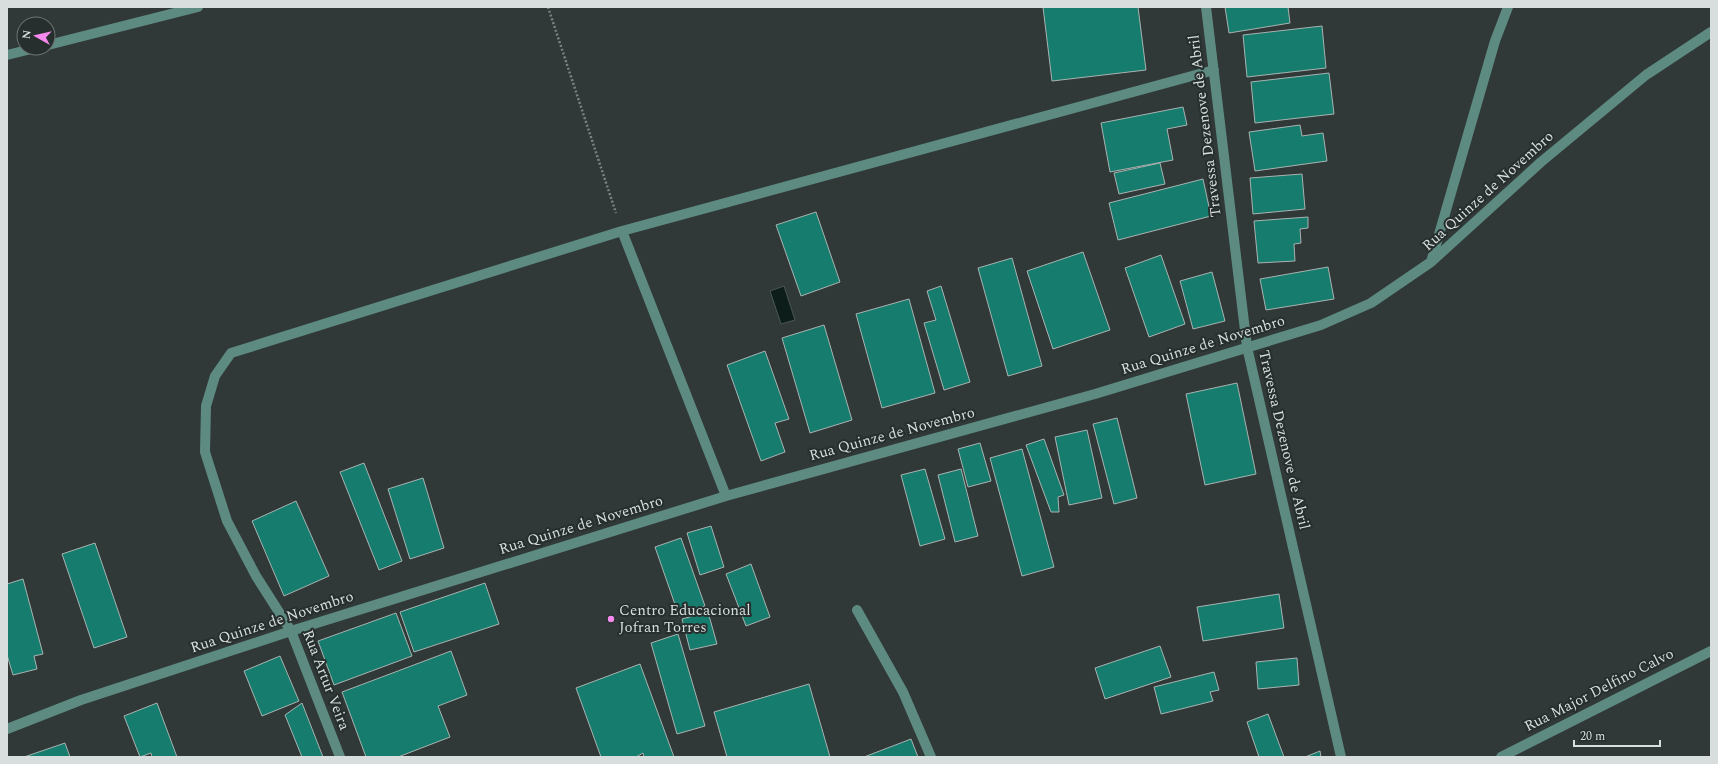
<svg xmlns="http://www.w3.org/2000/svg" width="1718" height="764" font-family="Spectral,serif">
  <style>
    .water { fill: #0d1d1a; stroke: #4a5754 }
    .building { fill: #167d6e; stroke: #a9b3b1 }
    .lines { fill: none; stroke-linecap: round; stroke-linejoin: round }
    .path { stroke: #7b8381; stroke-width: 2.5; stroke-dasharray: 2 2; stroke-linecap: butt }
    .minor { stroke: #5e8b81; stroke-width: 10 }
    .poi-dot { fill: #f689ee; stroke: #262f2d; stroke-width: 1.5 }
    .labels { text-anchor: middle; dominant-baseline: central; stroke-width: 4; stroke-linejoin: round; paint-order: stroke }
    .street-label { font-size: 15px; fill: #d8dedd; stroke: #262f2d }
    .poi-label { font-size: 15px; fill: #d8dedd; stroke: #262f2d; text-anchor: start }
  </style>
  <rect width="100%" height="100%" fill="#303937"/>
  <path class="water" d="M784 286 795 320 781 324 770 291Z"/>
  <path class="building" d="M1043 7H1138L1146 70 1052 81Z
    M1225 7H1288L1290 23 1229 33Z
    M1322 26 1326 68 1247 77 1243 35Z
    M1329 73 1334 114 1255 123 1251 82Z
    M1183 107 1187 125 1167 129 1173 160 1110 172 1101 123Z
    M1300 125 1302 136 1323 133 1327 161 1255 171 1249 132Z
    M1160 163 1165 184 1119 194 1114 173Z
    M1302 174 1305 209 1253 214 1250 178Z
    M1203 179 1211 216 1118 240 1109 203Z
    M816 212 840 282 801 296 776 225Z
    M1308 217V228L1300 229 1301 243 1294 244 1295 261 1258 263 1254 221Z
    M1083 252 1110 330 1053 349 1027 271Z
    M1161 255 1185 324 1149 337 1125 268Z
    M1012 258 1042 366 1008 376 978 268Z
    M1328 267 1334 299 1266 310 1260 279Z
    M1212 272 1225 321 1193 329 1180 281Z
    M941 286 970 382 944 390 924 323 936 320 927 291Z
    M909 299 935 393 882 408 856 314Z
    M824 325 852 420 810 433 782 338Z
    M765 351 789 419 775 423 785 452 761 461 727 365Z
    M1237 383 1256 474 1205 485 1186 394Z
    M1117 418 1137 498 1114 504 1093 424Z
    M1087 430 1102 498 1069 505 1055 437Z
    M1044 439 1064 495 1058 497 1059 512H1051L1026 445Z
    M980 443 991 481 968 487 958 449Z
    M1022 449 1054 567 1022 576 990 458Z
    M364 463 402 561 379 570 340 472Z
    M925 469 945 539 920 546 901 475Z
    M961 469 978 536 955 542 938 475Z
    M423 478 444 548 410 559 388 489Z
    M296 501 329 576 284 596 252 521Z
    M711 526 724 567 700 575 687 533Z
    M681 538 705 606 679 616 655 547Z
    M95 543 127 637 94 648 62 554Z
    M751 564 770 617 746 626 726 574Z
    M23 579 43 654 34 656 37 669 13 675 7 655V584Z
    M485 583 499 624 414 652 400 612Z
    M1279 594 1284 628 1203 641 1197 607Z
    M708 612 717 644 690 650 682 619Z
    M396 613 412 656 334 685 318 641Z
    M678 634 705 726 677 734 651 643Z
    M1160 646 1171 677 1105 699 1095 668Z
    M451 651 467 695 438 706 450 737 398 757H366L342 692Z
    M280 656 299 701 262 716 244 671Z
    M1297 658 1299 685 1258 689 1256 662Z
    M640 664 674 757H644L643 753 636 757H601L576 688Z
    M1214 672 1219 690 1210 692 1213 701 1161 714 1154 687Z
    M809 684 830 757H727L714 712Z
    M157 703 177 757H152L151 753 140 757 124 716Z
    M302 703 323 757H302L285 715Z
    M1268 714 1284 757H1259L1247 722Z
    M911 739 918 757H864Z
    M65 743 70 757H24Z
    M1320 751 1321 757H1305Z"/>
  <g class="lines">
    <path class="path" d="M548 7 616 213"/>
    <path class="minor" d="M1206 7 1247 347 1341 757
      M48 45 198 7
      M7 55 35 48
      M622 231 726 496
      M1431 262 1495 41 1508 7
      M857 610 903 692 931 757
      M7 729 81 700 291 631 726 496 1095 394 1321 325 1371 303 1431 262 1541 162 1646 75 1711 32
      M340 757 291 631 256 576 227 521 205 452 206 406 215 376 231 353 622 231 1214 70
      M1501 757 1711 651"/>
  </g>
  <circle class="poi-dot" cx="611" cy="619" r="4"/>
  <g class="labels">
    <g class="street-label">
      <text transform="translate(1205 126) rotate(-97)">Travessa Dezenove de Abril</text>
      <text transform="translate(1488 191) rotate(-42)">Rua Quinze de Novembro</text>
      <text transform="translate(1203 345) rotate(-17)">Rua Quinze de Novembro</text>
      <text transform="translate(892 434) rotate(-15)">Rua Quinze de Novembro</text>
      <text transform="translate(1284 440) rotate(77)">Travessa Dezenove de Abril</text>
      <text transform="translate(581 525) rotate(-17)">Rua Quinze de Novembro</text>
      <text transform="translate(272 622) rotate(-18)">Rua Quinze de Novembro</text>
      <text transform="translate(326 680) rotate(69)">Rua Artur Veira</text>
      <text transform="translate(1599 690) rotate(-27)">Rua Major Delfino Calvo</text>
    </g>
    <g class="poi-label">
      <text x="619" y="610">Centro Educacional<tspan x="619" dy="17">Jofran Torres</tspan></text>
    </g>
  </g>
  <rect width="1718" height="764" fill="none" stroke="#d8dedd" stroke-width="16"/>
  <g transform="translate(36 36) rotate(278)"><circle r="19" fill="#262f2d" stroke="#6d7573"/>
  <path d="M0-3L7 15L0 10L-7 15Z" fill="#f689ee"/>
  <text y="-6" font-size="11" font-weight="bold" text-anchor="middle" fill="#d8dedd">N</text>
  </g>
  <path d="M1574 740v6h86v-6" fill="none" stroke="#d8dedd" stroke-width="2"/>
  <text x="1580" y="740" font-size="12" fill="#d8dedd" stroke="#262f2d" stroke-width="3" paint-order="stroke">20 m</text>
</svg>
